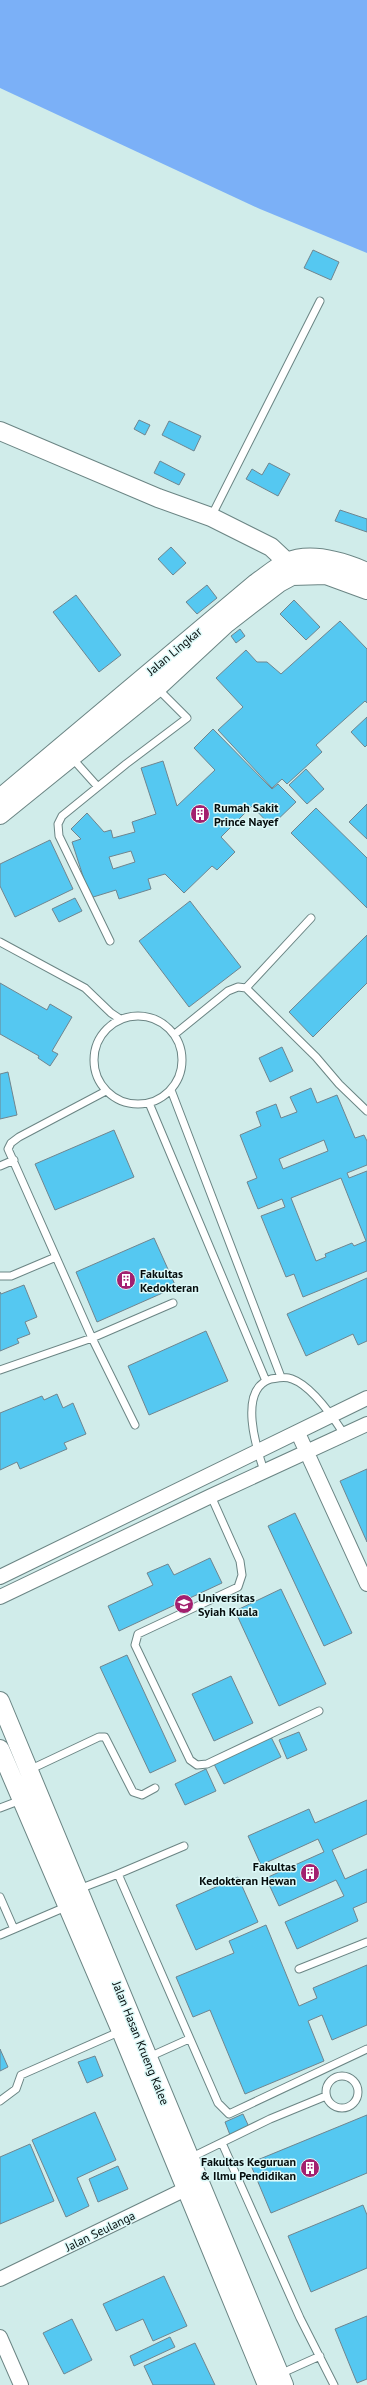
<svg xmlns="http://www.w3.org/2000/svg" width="367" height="2385" font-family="'PT Sans',sans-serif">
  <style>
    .water { fill: #7bb0f7 }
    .building { fill: #55c8f1; stroke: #6f858f; fill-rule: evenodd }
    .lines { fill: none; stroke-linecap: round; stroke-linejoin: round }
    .service-casing { stroke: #6b8584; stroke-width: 9 }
    .minor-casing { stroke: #6b8584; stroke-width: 16 }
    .tertiary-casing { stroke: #6b8584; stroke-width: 20 }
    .service { stroke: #fff; stroke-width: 7 }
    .minor { stroke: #fff; stroke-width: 14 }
    .tertiary { stroke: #fff; stroke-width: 18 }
    .labels { text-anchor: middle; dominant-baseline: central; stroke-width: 3; stroke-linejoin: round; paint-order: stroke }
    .street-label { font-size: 12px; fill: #050d0d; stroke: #ddf9f8 }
    .poi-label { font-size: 12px; font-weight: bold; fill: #050d0d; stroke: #ddf9f8; text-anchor: start }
  </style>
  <rect width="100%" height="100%" fill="#d0ecea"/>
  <path class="water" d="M0 0H367V253L260 209 0 88Z"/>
  <path class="building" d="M313 250 339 262 331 280 304 268Z
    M139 420 150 425 145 435 134 429Z
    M169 421 201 436 194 451 162 435Z
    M160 461 185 474 179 485 154 473Z
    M269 463 290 474 278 496 246 479 252 469 262 475Z
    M340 510 367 519V532L335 521Z
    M171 547 186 563 173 575 158 559Z
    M207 585 217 598 197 614 186 602Z
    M76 595 121 655 99 672 53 612Z
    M294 600 320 627 306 640 280 614Z
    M340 621 367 649V703L365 701 316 745 322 752 287 784 282 779 272 788 218 730 243 707 216 678 246 650 257 662H267L281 674Z
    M240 629 245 636 236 643 231 636Z
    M367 717V745L365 747 351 732Z
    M213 729 272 789 278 784 296 802 271 826 252 806 221 837 235 852 217 870 212 866 184 893 165 874 148 879 151 889 119 899 116 890 90 898 72 842 81 839 71 829 87 813 104 832 111 830 113 838 135 832 132 822 156 814 141 768 163 761 177 806 215 770 194 748ZM131 851 135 862 113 869 109 857Z
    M306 769 324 789 307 804 289 785Z
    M367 804V839L349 822Z
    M316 808 367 858V908L291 833Z
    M50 840 73 889 15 917 0 886V864Z
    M75 898 82 911 59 922 52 909Z
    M190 901 241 967 189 1007 139 941Z
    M367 935V983L313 1037 289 1012Z
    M0 983 47 1010 50 1004 72 1017 52 1051 58 1054 50 1066 38 1058 39 1056 0 1034Z
    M282 1047 293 1071 270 1082 259 1058Z
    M8 1072 17 1115 0 1119V1074Z
    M311 1088 317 1103 337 1095 355 1138 364 1135 367 1141V1165L347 1173 349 1178 367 1171V1271L303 1297 294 1274 286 1277 261 1216 285 1207 282 1199 258 1209 247 1182 257 1178 240 1135 261 1126 256 1112 276 1104 281 1118 297 1112 290 1097ZM324 1140 328 1151 283 1169 279 1159ZM341 1178 366 1241 354 1246 352 1243 325 1254 326 1257 316 1261 291 1198Z
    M114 1130 134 1177 55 1210 35 1164Z
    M154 1238 176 1287 97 1322 76 1272Z
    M367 1278V1341L358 1345 353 1334 306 1356 287 1314Z
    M24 1285 37 1317 25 1322 30 1334 17 1339 19 1343 0 1351V1292L1 1294Z
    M206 1331 228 1381 149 1415 128 1366Z
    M57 1394 63 1408 73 1403 86 1434 64 1443 67 1449 20 1469 17 1462 0 1470V1413L42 1396 44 1400Z
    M367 1469V1542L340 1481Z
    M295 1513 352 1633 324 1646 268 1526Z
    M210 1558 222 1583 119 1631 108 1606 153 1585 147 1573 168 1564 174 1575Z
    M281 1589 326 1684 279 1706 235 1611Z
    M127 1655 176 1761 150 1773 100 1667Z
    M231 1676 253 1723 214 1741 192 1694Z
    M299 1732 307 1750 287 1759 279 1740Z
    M271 1737 281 1757 224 1784 214 1764Z
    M206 1769 216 1791 185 1805 175 1784Z
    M367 1800V1834L332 1850 345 1879 367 1869V1902L353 1908 358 1921 297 1949 285 1922 344 1896 336 1880 279 1906 266 1878 324 1852 318 1839 261 1865 248 1836 309 1809 315 1823Z
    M238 1877 258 1922 196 1950 176 1905Z
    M266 1925 299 2006 317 1998 313 1988 367 1965V2025L332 2040 322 2015 308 2021 324 2061 245 2094 210 2010 193 2017 176 1977 234 1953 229 1941Z
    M0 2049 8 2067 0 2071Z
    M95 2056 103 2076 87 2083 78 2062Z
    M95 2112 116 2160 77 2178 89 2206 66 2217 32 2140Z
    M243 2114 249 2127 230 2135 225 2122Z
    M367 2115V2173L271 2213 250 2163Z
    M30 2144 54 2201 0 2224V2157Z
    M118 2166 128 2189 98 2202 89 2179Z
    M363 2205 367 2215V2268L311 2292 288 2236Z
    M164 2276 187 2326 153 2341 143 2319 116 2331 103 2304Z
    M367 2316V2379L357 2383 335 2329Z
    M72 2319 92 2360 64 2374 43 2333Z
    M170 2337 175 2347 134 2366 130 2356Z
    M195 2343 215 2385H153L144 2366Z"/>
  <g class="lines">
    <g class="service-casing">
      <path id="service" d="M211 517 320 301
        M72 758 98 787
        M110 941 59 836 58 824 62 816 126 764 187 718 157 688
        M0 942 85 988 111 1013 120 1019
        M246 988 311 918
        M94 1060a44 44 0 1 1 88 0a44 44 0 1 1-88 0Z
        M175 1034 228 991 238 987 246 988 316 1057 339 1084 367 1111
        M171 1090 281 1377
        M106 1091 19 1137 11 1143 8 1149 92 1338 135 1425
        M149 1103 266 1381
        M0 1166 14 1160
        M0 1276H11L56 1257
        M0 1370 92 1338 173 1303
        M264 1471C257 1450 237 1389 271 1379 278 1378 285 1376 292 1379 312 1386 333 1417 344 1434
        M211 1496 240 1561 242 1575 238 1587 138 1634 135 1645 190 1760 197 1765 207 1764 319 1711
        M29 1770 99 1737H105L133 1792 142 1795 155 1788
        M0 1808 21 1800
        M118 1874 184 1846
        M79 1889 118 1874 218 2103 229 2114 367 2049
        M0 1897 14 1929
        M0 1935 68 1906
        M299 1969 367 1942
        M149 2057 189 2039
        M326 2092a16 16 0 1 1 32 0a16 16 0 1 1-32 0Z
        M0 2101 16 2089 21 2075 121 2031
        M222 2143 300 2318 334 2385
        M190 2158 270 2119 326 2096
        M280 2374 320 2356"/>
    </g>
    <g class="minor-casing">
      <path id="minor" d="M298 1433 367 1584
        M0 1577 367 1398
        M0 1597 211 1496 367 1424
        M0 2279 194 2185
        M0 2337 21 2385"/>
    </g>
    <g class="tertiary-casing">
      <path id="tertiary" d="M0 431 158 498 211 517 271 547 287 562 291 573
        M0 798 256 583C266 576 276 567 287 562 312 551 344 562 367 572
        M0 815 157 688 227 623 279 583 292 576 326 575 367 590
        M0 1701 284 2385
        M0 1749 121 2031 267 2385"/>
    </g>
    <use href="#service" class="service"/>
    <use href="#minor" class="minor"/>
    <use href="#tertiary" class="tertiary"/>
  </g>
  <defs>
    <g id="building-disc" transform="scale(1)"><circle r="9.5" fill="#a3206f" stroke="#ddf9f8"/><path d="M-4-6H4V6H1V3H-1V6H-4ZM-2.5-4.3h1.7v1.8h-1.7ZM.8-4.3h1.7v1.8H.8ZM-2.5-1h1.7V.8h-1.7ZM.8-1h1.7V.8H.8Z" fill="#fff"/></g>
    <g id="university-disc" transform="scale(1)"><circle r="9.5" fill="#a3206f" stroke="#ddf9f8"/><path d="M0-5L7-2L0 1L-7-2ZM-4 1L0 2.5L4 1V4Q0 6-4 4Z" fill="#fff"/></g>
  </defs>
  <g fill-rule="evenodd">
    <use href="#building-disc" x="200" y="814"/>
    <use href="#building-disc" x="126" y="1280"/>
    <use href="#university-disc" x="184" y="1604"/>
    <use href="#building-disc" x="310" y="1873"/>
    <use href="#building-disc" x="310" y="2168"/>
  </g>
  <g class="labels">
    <g class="street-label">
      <text transform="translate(174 651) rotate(-40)">Jalan Lingkar</text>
      <text transform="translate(141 2043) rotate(68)">Jalan Hasan Krueng Kalee</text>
      <text transform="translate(100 2231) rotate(-26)">Jalan Seulanga</text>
    </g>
    <g class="poi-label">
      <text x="214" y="807">Rumah Sakit<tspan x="214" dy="14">Prince Nayef</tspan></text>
      <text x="140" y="1273">Fakultas<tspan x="140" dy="14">Kedokteran</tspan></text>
      <text x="198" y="1597">Universitas<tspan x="198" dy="14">Syiah Kuala</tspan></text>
      <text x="296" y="1866" text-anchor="end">Fakultas<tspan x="296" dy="14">Kedokteran Hewan</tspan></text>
      <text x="296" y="2161" text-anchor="end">Fakultas Keguruan<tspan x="296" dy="14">&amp; Ilmu Pendidikan</tspan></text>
    </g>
  </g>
</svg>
